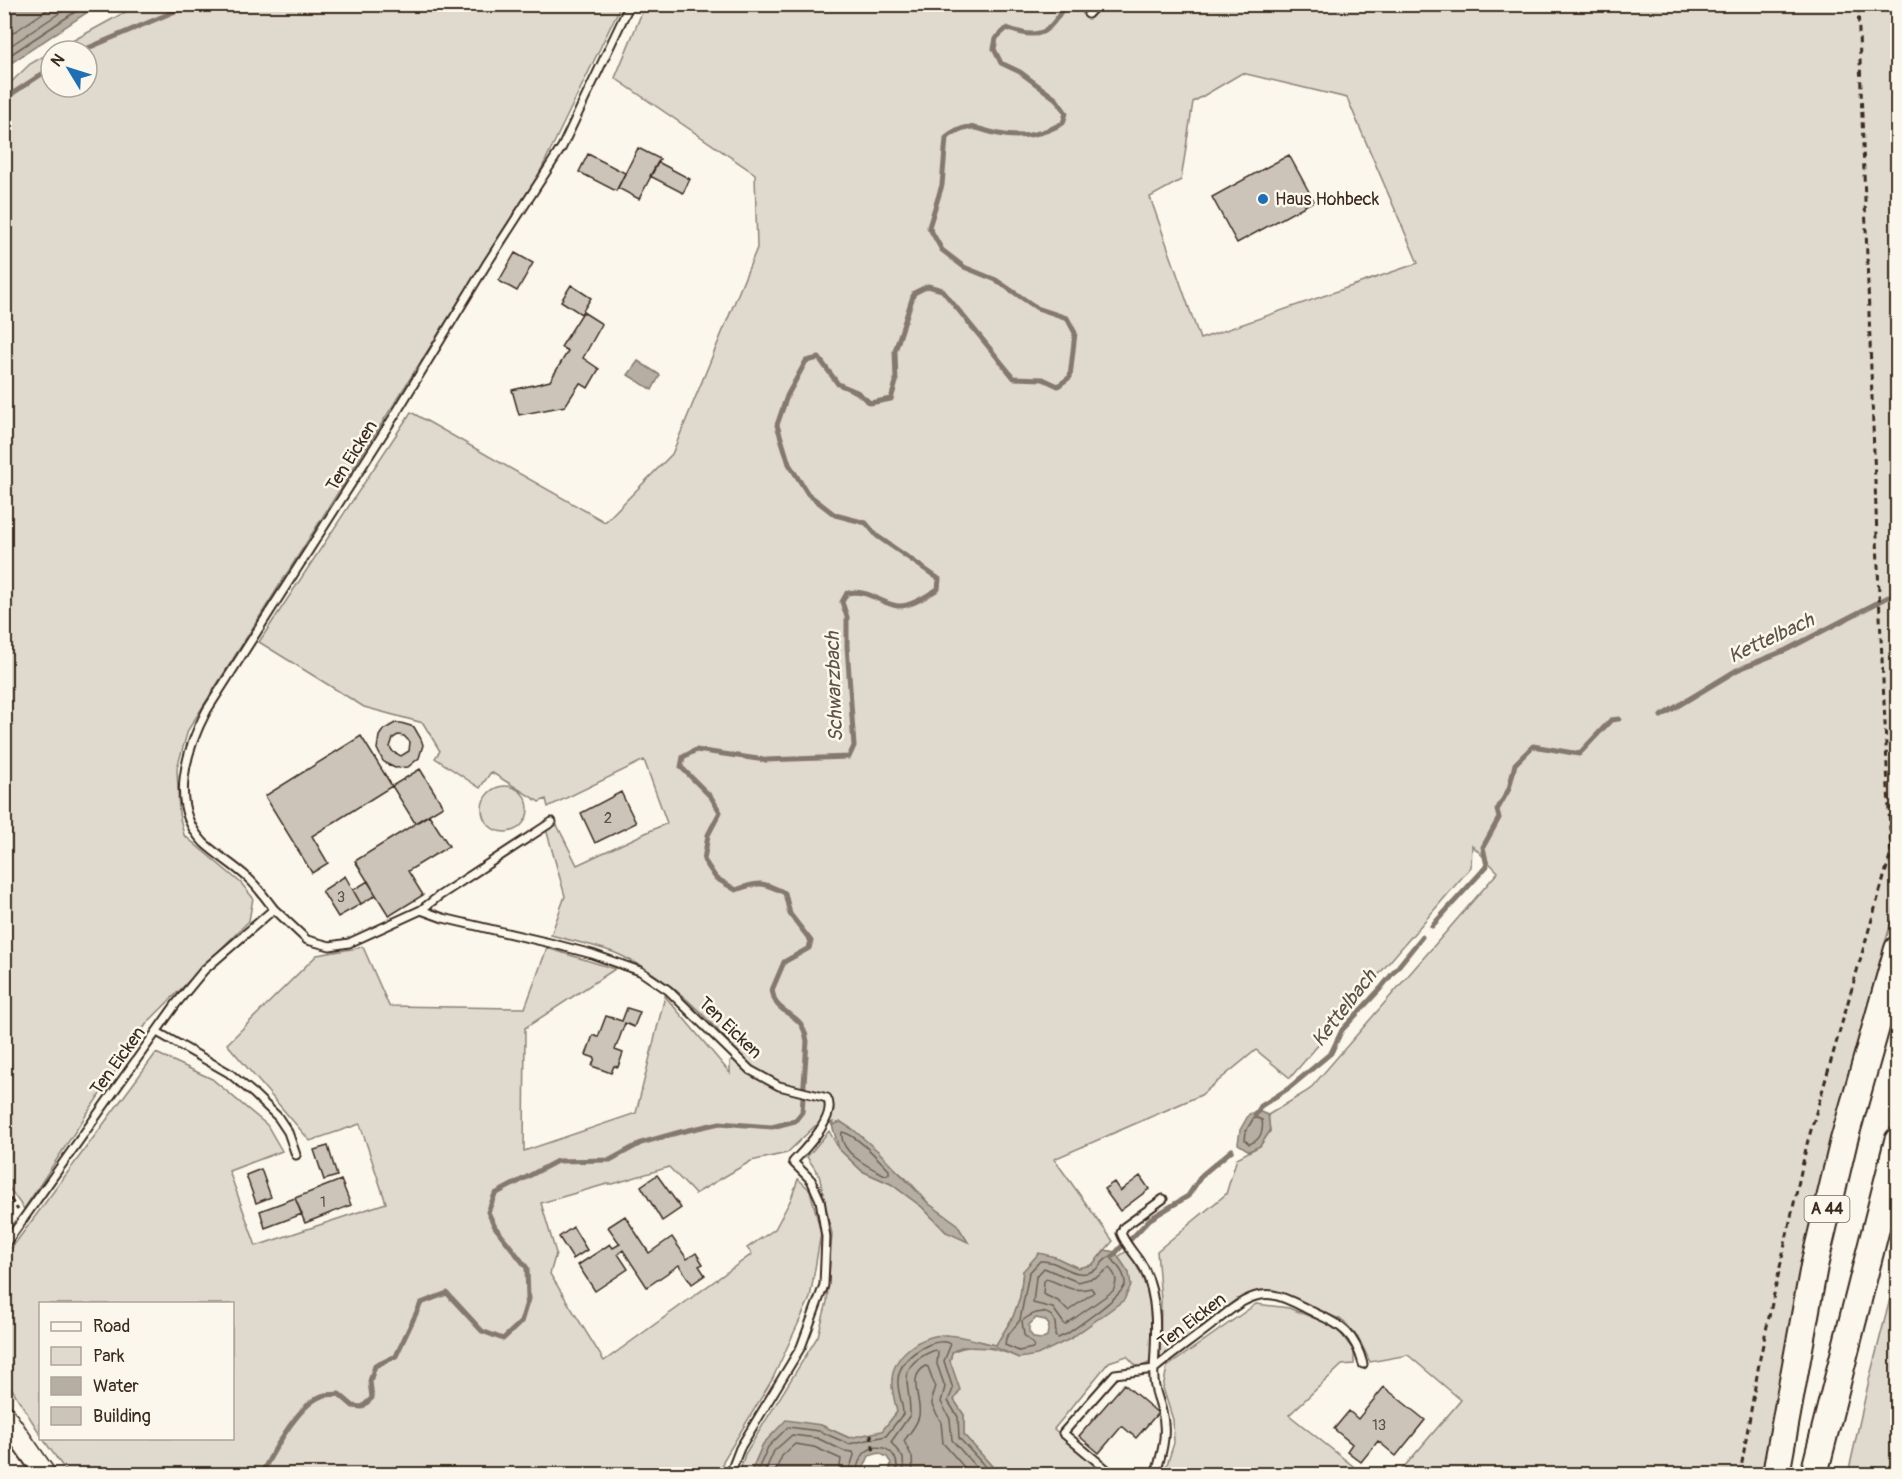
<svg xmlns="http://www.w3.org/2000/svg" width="1902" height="1479" font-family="Pangolin,sans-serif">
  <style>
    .green { fill: #dfd9ce; stroke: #8d8276; stroke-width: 1.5; fill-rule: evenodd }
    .water { fill: #b6aea2; stroke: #85796d; stroke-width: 1.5; fill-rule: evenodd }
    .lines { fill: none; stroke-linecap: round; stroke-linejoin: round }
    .shore { stroke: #6c5f53; stroke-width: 1.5 }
    .stream { stroke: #85796d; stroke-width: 5 }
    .building { fill: #ccc4b9; stroke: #3b2a1e; stroke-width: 1.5; fill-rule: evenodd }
    .lane-casing { stroke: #3b2a1e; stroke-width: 11 }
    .secondary-casing { stroke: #3b2a1e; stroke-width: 24 }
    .highway-casing { stroke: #3b2a1e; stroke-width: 30 }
    .path { stroke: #3b2a1e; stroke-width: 3; stroke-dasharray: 6 4.5; stroke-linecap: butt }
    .lane { stroke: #fbf7ec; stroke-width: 7 }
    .secondary { stroke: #fbf7ec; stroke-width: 20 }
    .highway { stroke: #fbf7ec; stroke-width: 26 }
    .tram { stroke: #3b2a1e; stroke-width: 1.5 }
    .poi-dot { fill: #1f6fb2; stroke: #fbf7ec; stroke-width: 2 }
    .labels { text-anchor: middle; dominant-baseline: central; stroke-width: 5; stroke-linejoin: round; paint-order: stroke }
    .number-label { font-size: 15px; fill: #5f5045 }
    .shield { fill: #fbf7ec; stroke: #75685c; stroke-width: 1.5 }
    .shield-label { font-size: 16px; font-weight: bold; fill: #3b2a1e }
    .poi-label { font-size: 18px; fill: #3b2a1e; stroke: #fbf7ec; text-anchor: start }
    .street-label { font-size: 18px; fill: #3b2a1e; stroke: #fbf7ec }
    .water-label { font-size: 20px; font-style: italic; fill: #605246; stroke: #fbf7ec }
  </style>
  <rect width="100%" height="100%" fill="#fbf7ec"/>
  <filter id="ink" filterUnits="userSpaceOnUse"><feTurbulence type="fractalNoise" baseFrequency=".0167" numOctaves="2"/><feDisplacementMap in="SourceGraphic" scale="12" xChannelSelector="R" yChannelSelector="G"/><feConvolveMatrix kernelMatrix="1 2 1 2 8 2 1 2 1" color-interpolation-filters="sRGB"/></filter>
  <g filter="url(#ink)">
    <path class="green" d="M138 5H621L538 176 188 730 177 768 179 814 184 835 241 883 253 898 249 921 147 1023 24 1209 4 1181V89L30 64 51 52V87H87V51H54Z
      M645 5H1897V901L1838 1111 1800 1268 1762 1474H1398L1461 1400 1408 1355 1370 1362 1359 1339 1344 1321 1283 1294 1261 1292 1237 1299 1160 1358 1161 1301 1157 1251 1226 1194 1237 1158 1260 1146 1270 1131 1268 1115 1309 1090 1498 872 1472 845 1471 867 1290 1078 1256 1050 1201 1095 1054 1159 1113 1241 1092 1265 1078 1268 1055 1257 1023 1271 1020 1297 1013 1317 996 1345 945 1335 892 1379 897 1412 882 1432 850 1438 821 1425 763 1444 750 1474H739L745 1454 818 1336 827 1302 832 1234 819 1175 807 1157 829 1131 839 1149 862 1171 891 1184 922 1207 946 1232 956 1223 929 1204 910 1182 841 1122 832 1125 833 1122 815 1126 787 1153 751 1161 695 1194 669 1167 613 1184H607L541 1203 556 1253 550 1274 604 1361 752 1254 747 1248 775 1229 791 1199 798 1179 810 1190 821 1233 810 1298 772 1380 723 1461 722 1474H68L43 1439 232 1438V1304H40V1434L5 1378V1257L156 1053 212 1079 267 1125 282 1151 229 1171 256 1246 386 1203 360 1124 310 1141 227 1044 317 955 363 947 389 1006 525 1008 547 948 615 969 525 1028 524 1151 636 1113 665 996 730 1073V1061L742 1056C705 1016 673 980 622 956 601 946 574 942 551 935L565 896 546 829 557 825 577 865 667 823 644 760 548 807 546 799 539 802 491 772 480 788 435 758 440 751 423 723 364 707 259 642 411 412 605 522 672 454 757 248 755 174 615 78ZM1242 73 1347 98 1418 263 1200 339 1150 197 1181 180 1193 102Z
      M482 809a23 23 0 1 1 46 0a23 23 0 1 1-46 0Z
      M1127 1251C1155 1288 1151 1318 1151 1362L1138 1368 1127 1356 1109 1362 1054 1429 1106 1474H999L964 1435V1415L954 1400 950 1361 952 1352C973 1341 999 1349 1019 1358L1107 1311 1124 1299 1129 1273 1118 1257Z
      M1897 1272V1474H1848L1869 1380Z
      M1256 1304 1289 1308 1336 1327 1354 1351V1364L1342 1365 1289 1415 1363 1474H1164L1174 1443 1173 1420 1163 1388 1167 1367Z"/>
    <path class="water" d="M5 4H98V5L5 67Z
      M638 361 660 375 652 390 628 375Z
      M1258 1111 1268 1115 1270 1131 1260 1146 1249 1151 1238 1144 1240 1130 1249 1114Z
      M841 1122 855 1131 879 1152 929 1204 956 1223 968 1242 946 1232 922 1207 891 1184 862 1171 839 1149 832 1125Z
      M1105 1250 1115 1252 1129 1273 1131 1285 1124 1300 1070 1339 1037 1355 1019 1358 997 1348 961 1347 952 1352 950 1361 960 1390 954 1400 964 1415V1435L999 1474H889L891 1463 887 1457 879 1453 869 1456 861 1474H750L763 1444 786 1420 821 1425 849 1438 882 1431 897 1412C895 1402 891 1389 892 1380 893 1354 921 1335 945 1335 962 1335 980 1342 996 1345L1013 1317 1020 1297 1023 1271 1039 1253 1055 1257 1078 1268 1092 1265ZM1036 1318 1045 1320 1049 1325 1047 1336 1041 1339 1034 1338 1029 1332V1325Z"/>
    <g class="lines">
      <path class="shore" d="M4 39 56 4
        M4 50 73 4
        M4 59 87 4
        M1257 1118 1262 1120C1264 1131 1260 1141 1249 1144L1245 1140 1246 1131 1253 1119Z
        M842 1132C856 1134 878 1159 889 1170V1174L885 1175C869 1167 839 1153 842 1132Z
        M1109 1257 1112 1258C1117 1266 1126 1274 1125 1284 1123 1296 1079 1325 1067 1334L1058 1338 1055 1336C1059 1309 1040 1307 1022 1321L1024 1335 1034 1345 1033 1348 1019 1351 1005 1345 1006 1338 1020 1320 1029 1273 1040 1261C1060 1259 1074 1282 1095 1270 1100 1267 1103 1260 1109 1257Z
        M1044 1268 1078 1282 1097 1277 1109 1268C1117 1275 1118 1282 1113 1291L1065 1325 1053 1308 1033 1303 1036 1277Z
        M1047 1279C1065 1285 1070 1293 1091 1288L1094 1292 1068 1311 1058 1301 1043 1294 1044 1281Z
        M756 1474 768 1447 788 1427 819 1431 849 1444 886 1436 903 1414C903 1403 897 1391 898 1380 899 1363 913 1352 928 1345 935 1342 945 1340 951 1344L944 1361 953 1389 948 1401 958 1417 959 1438 992 1474
        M764 1474 774 1451 792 1435 817 1438 844 1451 853 1452 854 1455 848 1474
        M774 1474 782 1456 795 1444 814 1447 841 1459 839 1474
        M856 1474C861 1432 904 1445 896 1474
        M904 1474 903 1458 891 1442 910 1415C911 1382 893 1367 935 1350L938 1352 937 1364 945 1387 941 1402 950 1419 952 1440 982 1474
        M913 1474 912 1457 904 1441C909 1433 917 1426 919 1416 922 1398 906 1377 926 1366L928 1367 935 1386 932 1396V1405L941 1422 943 1443 970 1474"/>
      <path class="stream" d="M81 51 192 4
        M4 99 51 68
        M1661 716 1737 670 1786 650 1898 592
        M1432 926 1487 866 1483 847 1499 818 1497 810 1509 789 1515 764 1533 746 1579 754 1611 720 1619 719
        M1255 1116 1261 1106 1289 1088 1331 1053 1342 1030 1380 989 1422 937
        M1129 1241 1150 1219 1188 1196 1202 1175 1232 1150
        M1112 1257 1121 1247
        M261 1474C273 1453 299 1401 325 1395 329 1394 335 1395 339 1394L353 1406 362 1407 372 1398 370 1381 375 1366 396 1356 421 1303 447 1293 482 1331 503 1339 521 1322 528 1299 527 1268 495 1227 488 1212 495 1194 557 1161 610 1160 641 1143 680 1132 720 1123 772 1127 795 1121 802 1112 807 1041C802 1014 790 1019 777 1004 774 1000 773 994 772 990L784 962 809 948 811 941 790 914 785 893C763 882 759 881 736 890L716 878 704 860 708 835 720 812 711 797 681 767 683 757 696 750 765 760 849 757 854 746 847 646V617L842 602 847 593C869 589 879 603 898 606 911 607 928 595 938 589L939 579 877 536 866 523 835 515 808 494 789 464 777 425 787 396 806 361 819 358 838 384 857 392 870 403 891 399 896 382 895 351 914 293 928 286 942 290 1014 378 1043 379 1058 386 1070 377 1075 333 1067 318 1037 308 996 280 964 267 942 250 929 227 942 185 946 138C969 120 974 129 999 134 1021 139 1044 134 1063 123L1066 113 1056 99 1020 72 1001 63 994 49 996 38 1007 28C1038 41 1050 34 1065 4"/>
    </g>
    <path class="building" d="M638 148 660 159 639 199 618 188Z
      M588 154 625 173 616 191 579 172Z
      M1289 155 1314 201 1237 243 1212 197Z
      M658 162 690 179 683 193 650 176Z
      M515 253 533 263 517 291 499 281Z
      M571 285 591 298 581 314 561 301Z
      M583 312 602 324 583 358 599 369 588 388 580 383 565 406 519 415 512 390 550 381 568 351 561 347Z
      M395 723H401L414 727 421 739 423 745 419 758 408 767 395 768 389 765 383 761 377 749 379 736 383 730ZM398 735 404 736 410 742 409 751 401 756 393 752 390 747 393 738Z
      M361 736 392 786 312 836 328 863 312 873 265 796Z
      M420 769 443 806 415 823 392 786Z
      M621 792 636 823 595 843 581 813Z
      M429 815 449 846 408 871 423 895 389 916 355 861Z
      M345 876 361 904 338 917 322 891Z
      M368 881 376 895 361 904 353 890Z
      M627 1008 640 1012 634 1027 625 1023 615 1050 623 1053 618 1067 614 1066 611 1073 592 1066 595 1058 586 1055 593 1035 598 1037 606 1016 622 1021Z
      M328 1146 337 1176 324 1180 314 1150Z
      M261 1169 271 1197 256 1203 246 1175Z
      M657 1175 681 1208 662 1221 641 1186Z
      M1140 1176 1149 1189 1120 1211 1104 1189 1114 1182 1120 1191Z
      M341 1180 351 1205 305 1223 295 1198Z
      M295 1198 302 1214 265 1228 260 1211Z
      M625 1216 649 1253 672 1237 687 1259 696 1253 703 1264 699 1266 705 1275 692 1284 679 1265 647 1287 623 1250 618 1254 628 1269 595 1291 578 1265 610 1244 613 1248 620 1244 608 1227Z
      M573 1227 587 1250 573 1259 559 1237Z
      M1124 1384 1158 1413 1136 1438 1122 1426 1099 1453 1079 1436Z
      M1384 1387 1425 1420 1396 1456 1378 1441 1361 1462 1347 1451 1352 1444 1334 1429 1349 1411 1358 1419Z"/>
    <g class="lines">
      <g class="lane-casing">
        <path id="lane" d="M1088 14 1097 4
          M274 909 307 940 330 946 349 943 421 910 439 896 552 822
          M421 910 443 918 550 943 592 954 640 971 668 990 750 1070 779 1086 827 1098C838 1116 805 1149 793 1162L811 1180 820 1200 826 1237 824 1285 801 1347 740 1448 730 1474
          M157 1032 229 1073 253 1093 278 1117 288 1132 296 1155
          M4 1246 176 1004 204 970 274 909C266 899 258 887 248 878 234 865 218 856 204 843 168 806 186 750 207 710L393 418 486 265 562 147 630 4
          M1112 1474 1063 1433 1115 1374 1154 1369C1156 1335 1159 1299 1144 1268 1137 1256 1126 1246 1121 1233L1124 1227 1163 1199
          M1156 1474C1160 1458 1166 1441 1164 1424 1163 1403 1152 1393 1154 1369 1172 1354 1191 1341 1209 1327 1227 1313 1248 1291 1273 1295 1287 1297 1302 1307 1315 1313 1342 1325 1355 1334 1363 1364"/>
      </g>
      <g class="secondary-casing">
        <path id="secondary" d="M4 1454 18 1474"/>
      </g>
      <g class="highway-casing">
        <path id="highway" d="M1776 1474 1814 1266 1844 1140 1898 949
          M1814 1474 1898 1141"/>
      </g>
      <path class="path" d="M4 1190 18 1210
        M871 1434 874 1453
        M1740 1474 1760 1358 1807 1144 1891 853 1879 594 1858 4"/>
      <use href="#lane" class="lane"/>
      <use href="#secondary" class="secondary"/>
      <use href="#highway" class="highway"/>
      <path class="tram" d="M4 1396 58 1474"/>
    </g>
  </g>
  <circle class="poi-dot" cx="1263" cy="199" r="6"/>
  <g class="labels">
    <g class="number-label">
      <text x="608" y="818">2</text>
      <text x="341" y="897">3</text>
      <text x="323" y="1202">1</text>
      <text x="1379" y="1425">13</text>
    </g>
    <rect class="shield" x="1804.5" y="1196" width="45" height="26" rx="4.5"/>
    <g class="shield-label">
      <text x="1827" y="1209">A 44</text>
    </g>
    <g class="poi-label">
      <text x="1275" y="199">Haus Hohbeck</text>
    </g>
    <g class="street-label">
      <text transform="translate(352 456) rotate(-58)">Ten Eicken</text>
      <text transform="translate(730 1028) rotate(44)">Ten Eicken</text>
      <text transform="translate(118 1061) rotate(-54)">Ten Eicken</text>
      <text transform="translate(1192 1321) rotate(-37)">Ten Eicken</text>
    </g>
    <g class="water-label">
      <text transform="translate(1771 638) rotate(-25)">Kettelbach</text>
      <text transform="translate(834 687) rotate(-92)">Schwarzbach</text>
      <text transform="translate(1344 1008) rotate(-52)">Kettelbach</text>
    </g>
  </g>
  <rect width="1902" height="1479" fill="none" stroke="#fbf7ec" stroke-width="24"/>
  <rect x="12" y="12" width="1878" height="1455" fill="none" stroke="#3b2a1e" stroke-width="2" filter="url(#ink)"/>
  <rect x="39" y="1302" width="195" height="138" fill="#fbf7ec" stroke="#aea59a" stroke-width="1.5"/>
  <rect x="51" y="1322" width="30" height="9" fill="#fbf7ec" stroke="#aea59a" stroke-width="1.5"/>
  <text x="93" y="1332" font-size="18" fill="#3b2a1e">Road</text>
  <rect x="51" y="1347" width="30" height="18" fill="#dfd9ce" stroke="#aea59a" stroke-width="1.5"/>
  <text x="93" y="1362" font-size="18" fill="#3b2a1e">Park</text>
  <rect x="51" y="1377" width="30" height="18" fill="#b6aea2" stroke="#aea59a" stroke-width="1.5"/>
  <text x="93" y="1392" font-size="18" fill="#3b2a1e">Water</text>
  <rect x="51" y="1407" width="30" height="18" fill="#ccc4b9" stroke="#aea59a" stroke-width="1.5"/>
  <text x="93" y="1422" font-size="18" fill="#3b2a1e">Building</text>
  <g transform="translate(69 69) rotate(308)"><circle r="28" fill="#fbf7ec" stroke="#aea59a" stroke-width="1.5"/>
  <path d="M0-4.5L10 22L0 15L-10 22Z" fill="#1f6fb2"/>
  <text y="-9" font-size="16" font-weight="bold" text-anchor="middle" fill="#3b2a1e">N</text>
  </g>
</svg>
